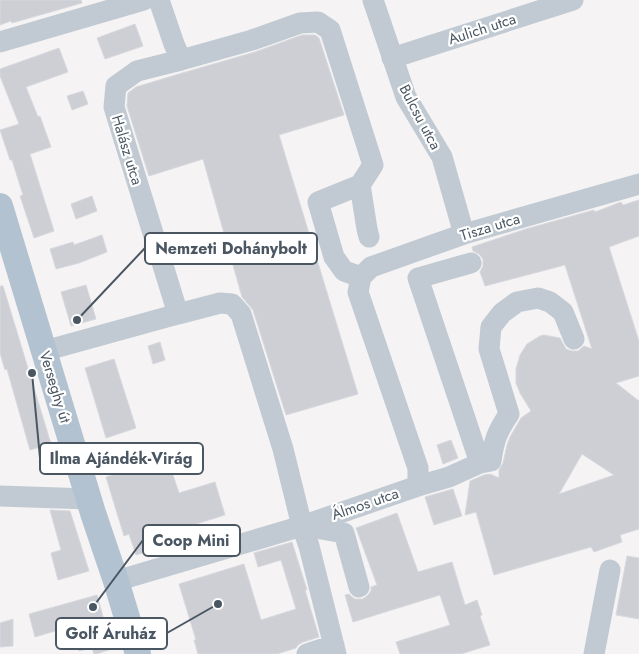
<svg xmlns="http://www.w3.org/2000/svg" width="639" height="654" font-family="Jost,sans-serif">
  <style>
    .building { fill: #cdcfd5; stroke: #d7d9de; fill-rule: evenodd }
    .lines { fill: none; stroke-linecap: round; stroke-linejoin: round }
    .minor { stroke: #c1cad2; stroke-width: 21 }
    .major { stroke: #b3c2d1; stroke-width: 26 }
    .labels { text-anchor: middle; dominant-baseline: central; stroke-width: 4.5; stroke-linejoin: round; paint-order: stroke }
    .street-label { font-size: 15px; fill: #4a5661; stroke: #fff }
    .leader { fill: none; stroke: #4a5661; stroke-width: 2 }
    .callout-dot { fill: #4a5661; stroke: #fff; stroke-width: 2 }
    .callout { fill: #fff; stroke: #4a5661; stroke-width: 2 }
    .callout-label { font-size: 16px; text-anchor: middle; font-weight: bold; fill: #4a5661 }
  </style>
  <rect width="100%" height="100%" fill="#f5f3f3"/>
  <path class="building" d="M0 0H81L82 3 12 23 11 21 0 25Z
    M135 24 143 46 105 59 97 38Z
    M302 35H315L319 38 344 115 279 135 358 394 286 415 253 310 242 297 203 159 149 176 127 106 128 93 136 87 179 74 255 52Z
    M59 48 68 72 26 87 38 117 40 116 51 147 30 154 54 231 34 238 20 196 23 195 12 160H10L0 130 19 124 0 76V69Z
    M83 91 88 104 72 110 67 96Z
    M92 196 97 211 76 219 71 204Z
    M639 200V236L609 247 639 341V376L616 383 639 401V529L620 535 622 542 594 552 591 547 494 575 476 512 465 515 470 481 484 475 490 474 499 478V470L503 463 507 445 510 437 521 418 531 411 520 393 516 383V369L520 355 527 344 540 336 544 335 560 338 566 349 572 351H578L584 346 592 349 565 265 485 286 480 272 483 266V259L479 254 473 251 472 247 526 229 594 210 595 212 621 202 623 205ZM582 454 614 475 559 494Z
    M102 235 107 252 79 263 56 269 50 249 73 242 74 245Z
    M86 285 96 319 71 326 61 292Z
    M0 286H3L51 444 30 450 7 369 5 370 0 353Z
    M160 342 165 360 153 364 148 346Z
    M114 359 136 428 106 438 85 368Z
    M451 440 458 458 443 464 437 445Z
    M167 457 179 493 215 482 225 515 157 536 161 547 136 555 129 534 124 536 106 477Z
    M453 489 462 516 434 525 425 497Z
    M50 510 70 511 89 571 58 580 51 553 61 550Z
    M397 513 418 572 452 562 465 605 477 600 482 615 480 616 490 645 461 654H400L396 642 450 625 440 595 353 622 345 595 349 594 351 596 355 599H363L368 595 371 591V587L377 585 356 528Z
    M292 542 307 590H305L319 637 303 642 298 645 296 648 277 654H198L194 640H196L179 584 244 564 261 620 296 609 281 560 258 567 254 553Z
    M627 556 639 558V619L616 615Z
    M97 595 112 649 96 654H94L92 648 79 651 72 626 35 637 29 614Z
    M13 619V646L0 647V623Z"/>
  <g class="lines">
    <path class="minor" d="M373 0 406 97 442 157 464 234
      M0 42 144 0
      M392 58 573 0
      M181 60 252 40 300 23 318 22 330 30 373 165 360 185 367 229 369 237
      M360 185 318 202 334 257 344 271 361 277
      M178 314 220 303 232 304 241 314 283 449 302 526 309 546 336 654
      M44 351 178 314 114 107 116 86 137 71 181 60 174 44 159 0
      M480 463 491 461C494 440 497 432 509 414L489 349 491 327 502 313 517 302 538 298 550 302 563 312 574 339
      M418 486 449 477 480 463 418 278 471 263
      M0 496 89 499
      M304 526 344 533 359 587
      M116 581 302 526 418 486V468L358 292 361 277 371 267 464 234 639 184
      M307 654 334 645
      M594 654 610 570"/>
    <path class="major" d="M0 206 93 513 116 581 138 654"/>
  </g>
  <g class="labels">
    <g class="street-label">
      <text transform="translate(482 29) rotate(-18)">Aulich utca</text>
      <text transform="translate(420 117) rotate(62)">Bulcsu utca</text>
      <text transform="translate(127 150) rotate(73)">Halász utca</text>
      <text transform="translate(490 227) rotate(-17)">Tisza utca</text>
      <text transform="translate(55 387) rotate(73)">Verseghy út</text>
      <text transform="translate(365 504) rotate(-19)">Álmos utca</text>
    </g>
  </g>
  <path class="leader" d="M77 320L145 248M32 373L40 458M93 607L143 540M218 604L167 633"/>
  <g class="callout-dot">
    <circle cx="77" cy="320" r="5"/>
    <circle cx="32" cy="373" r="5"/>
    <circle cx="93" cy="607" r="5"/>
    <circle cx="218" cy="604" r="5"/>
  </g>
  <g class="callout">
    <rect x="145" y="233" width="172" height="31" rx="5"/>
    <rect x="40" y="443" width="163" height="31" rx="5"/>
    <rect x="143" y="525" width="97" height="31" rx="5"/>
    <rect x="56" y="618" width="111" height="31" rx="5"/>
  </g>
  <g class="callout-label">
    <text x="231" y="254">Nemzeti Dohánybolt</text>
    <text x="121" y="464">Ilma Ajándék-Virág</text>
    <text x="191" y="546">Coop Mini</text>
    <text x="111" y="639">Golf Áruház</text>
  </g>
</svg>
